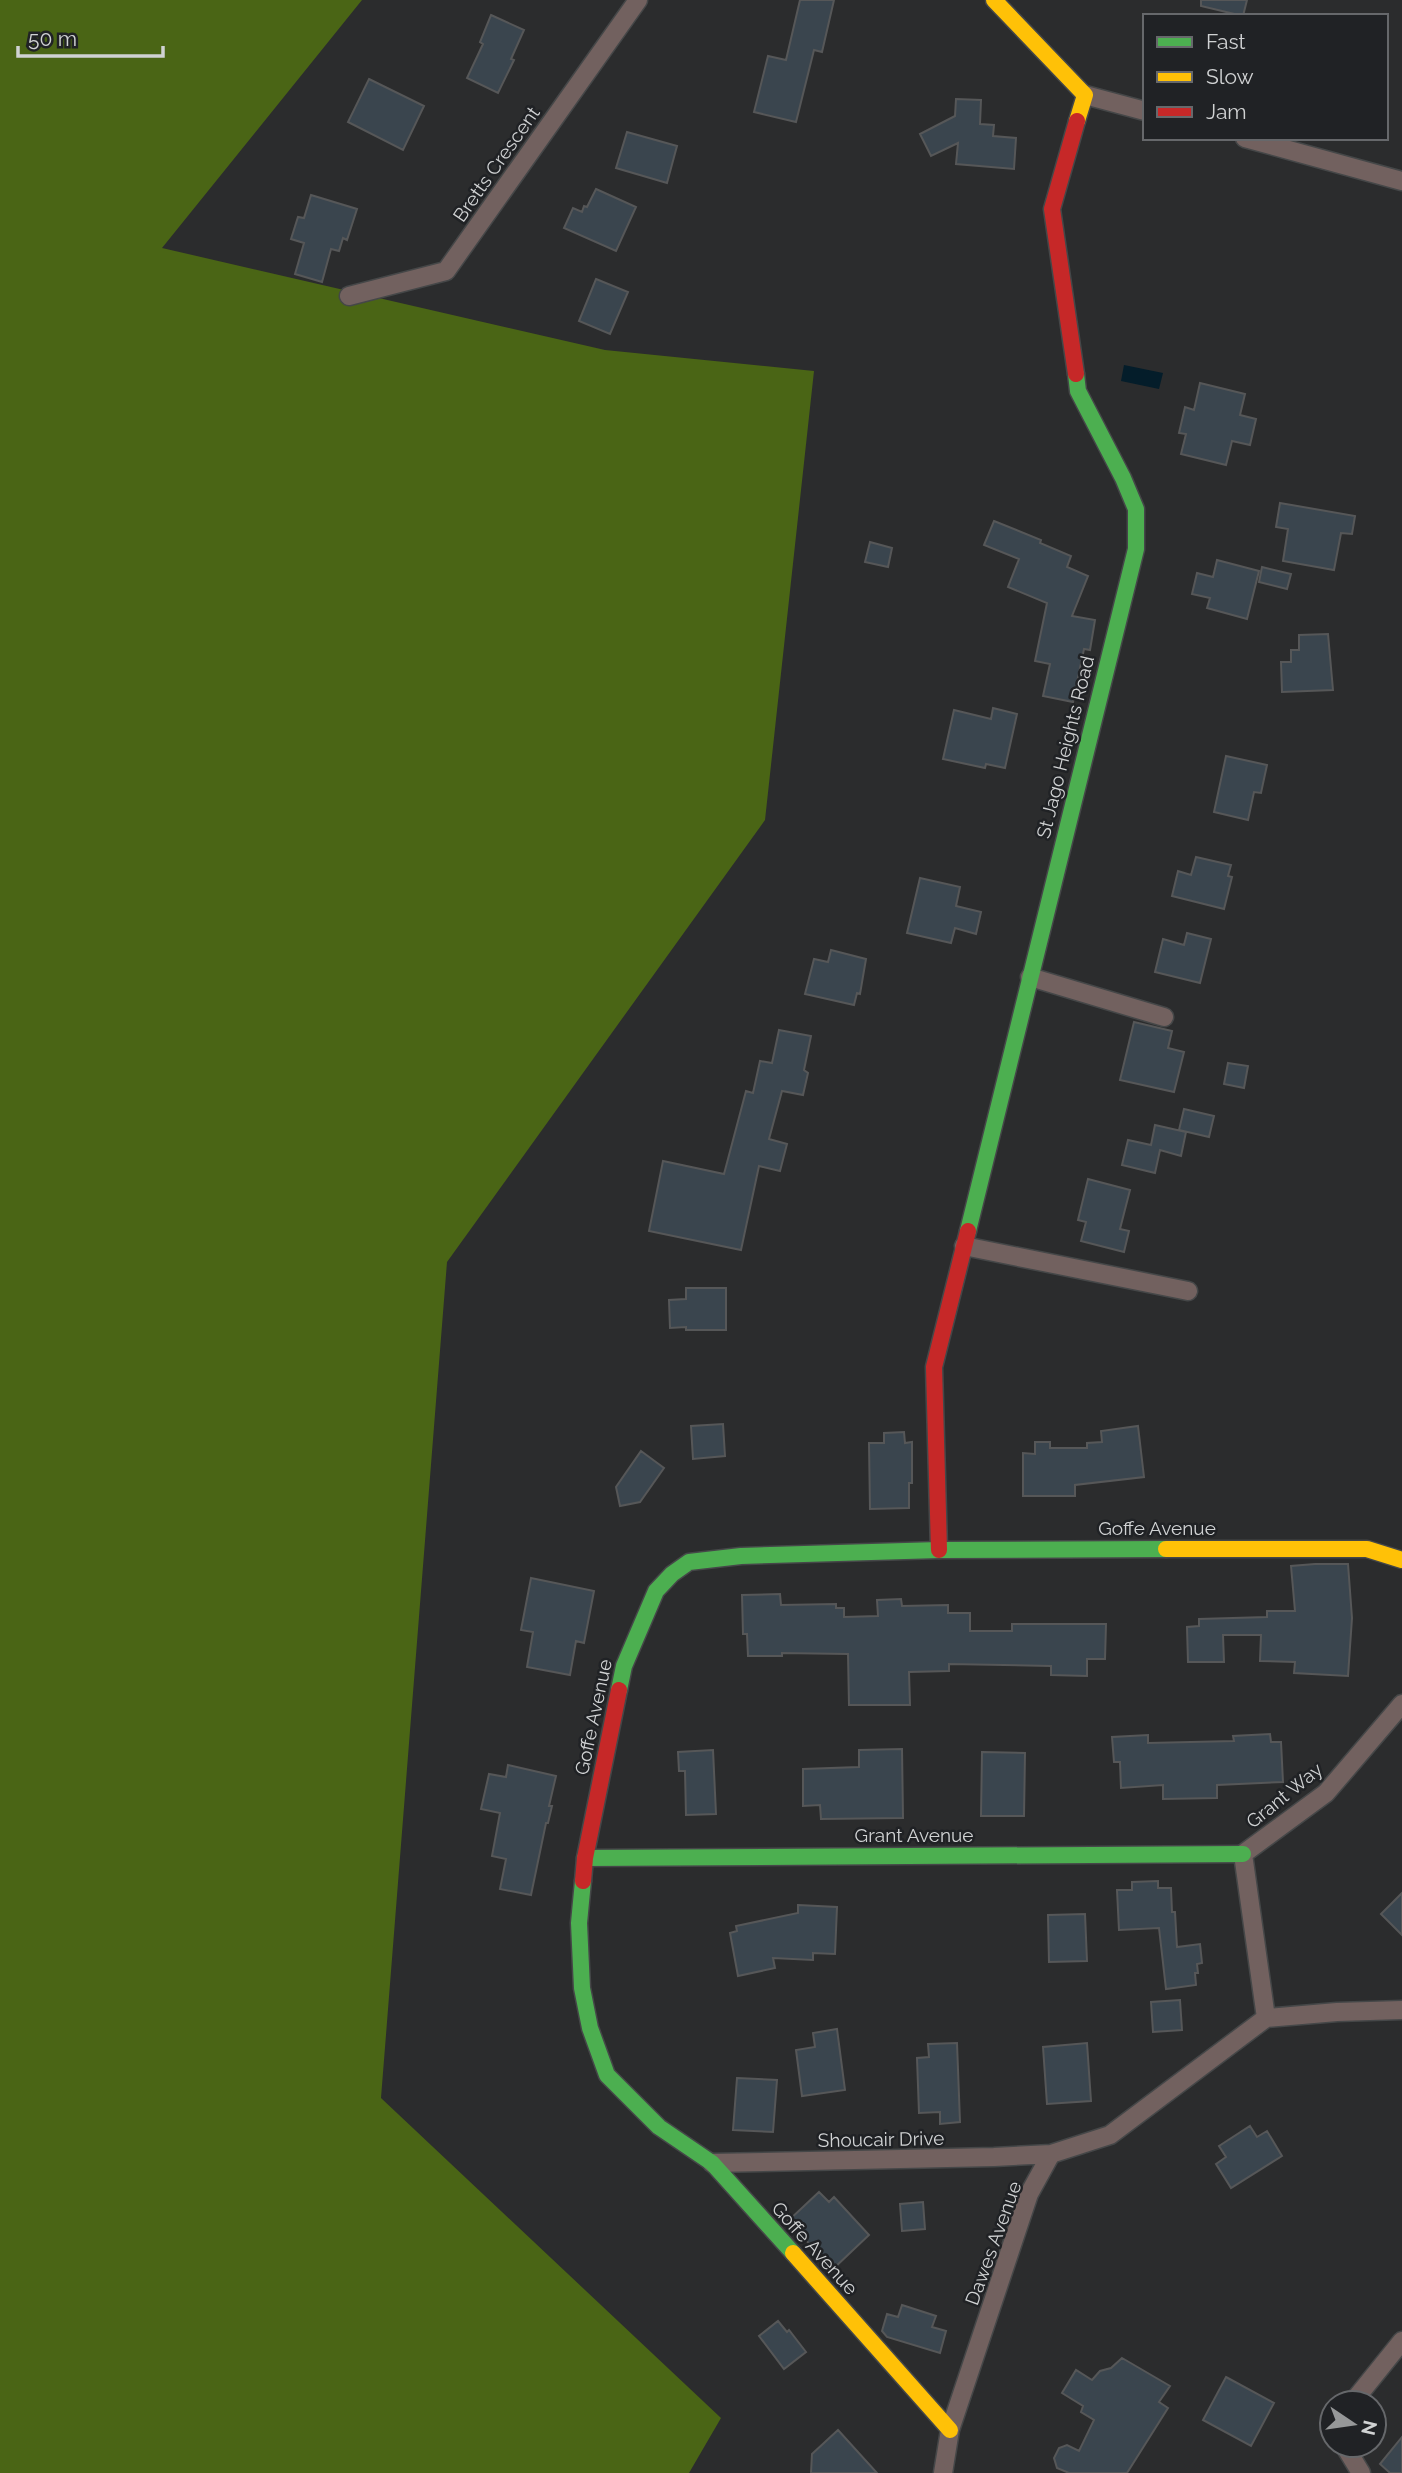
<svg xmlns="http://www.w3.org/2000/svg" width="1402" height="2473" font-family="Raleway,sans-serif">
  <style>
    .forest { fill: #4a6515 }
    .water { fill: #041d2a }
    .building { fill: #3a454e; stroke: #565758; stroke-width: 2 }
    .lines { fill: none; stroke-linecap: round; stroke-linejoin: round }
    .street-casing { stroke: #454748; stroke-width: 21 }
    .fast-casing { stroke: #454748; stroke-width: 19 }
    .slow-casing { stroke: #454748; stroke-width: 19 }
    .jam-casing { stroke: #454748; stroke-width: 19 }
    .street { stroke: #72615f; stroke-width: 18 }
    .fast { stroke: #4caf50; stroke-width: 16 }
    .slow { stroke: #ffc107; stroke-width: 16 }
    .jam { stroke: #c62828; stroke-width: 16 }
    .labels { text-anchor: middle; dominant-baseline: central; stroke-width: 5; stroke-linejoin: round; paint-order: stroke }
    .street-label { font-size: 19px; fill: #d0d2d3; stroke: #202225 }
  </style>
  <rect width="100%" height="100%" fill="#2b2c2d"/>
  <path class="forest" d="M0 0H362L162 248 605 350 814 371 765 820 447 1262 381 2098 721 2418 689 2473H0Z"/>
  <path class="water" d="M1124 365 1163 373 1159 389 1121 381Z"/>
  <path class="building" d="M800 0H834L822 52 814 50 796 122 754 112 768 56 786 60Z
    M1201 0H1247L1243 16 1201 6Z
    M491 15 524 30 511 59 514 60 498 93 467 78 483 44 480 42Z
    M369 79 424 106 403 150 348 122Z
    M956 99 981 100 980 124 994 125 993 136 1016 138 1014 169 956 164 958 143 931 156 920 134 955 116Z
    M627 132 677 146 667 183 616 168Z
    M596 189 636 207 616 251 564 228 573 208 582 212 584 206 587 207Z
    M311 195 357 209 347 240 343 238 339 251 331 249 322 282 295 274 304 243 291 239 298 217 304 218Z
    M596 279 628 292 610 334 579 321Z
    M1200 383 1245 394 1240 415 1256 419 1250 445 1232 441 1226 465 1181 454 1186 434 1179 433 1185 407 1194 410Z
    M1280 503 1355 516 1352 534 1341 533 1334 570 1283 561 1288 529 1276 527Z
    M994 521 1041 540 1040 543 1071 556 1067 567 1088 576 1072 616 1095 620 1090 650 1084 649 1073 702 1043 696 1050 664 1035 661 1047 603 1008 587 1019 559 984 545Z
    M870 542 892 548 888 567 865 562Z
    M1217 560 1259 571 1247 619 1207 608 1210 598 1192 594 1197 573 1213 577Z
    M1262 567 1291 574 1287 589 1259 582Z
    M1328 634 1333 690 1282 692 1281 662H1291V650H1299V635Z
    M993 708 1017 714 1005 768 986 764 985 768 943 759 954 710 991 719Z
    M1226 756 1267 765 1261 793 1254 792 1248 820 1214 812Z
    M1196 857 1231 865 1228 876 1232 877 1224 909 1172 896 1178 871 1191 875Z
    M920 878 960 887 956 906 981 912 976 934 955 928 951 943 907 933Z
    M1187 933 1211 939 1200 983 1155 972 1163 939 1184 945Z
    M831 950 866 959 860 994 857 993 854 1005 805 994 814 959 828 962Z
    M1134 1022 1172 1031 1168 1048 1184 1052 1174 1092 1120 1080Z
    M779 1030 811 1036 804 1070 808 1073 803 1095 782 1091 769 1139 787 1144 780 1171 759 1166 741 1250 649 1231 663 1161 724 1174 746 1091 753 1093 760 1061 772 1063Z
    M1228 1063 1248 1066 1244 1088 1224 1084Z
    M1184 1109 1214 1116 1209 1137 1179 1130Z
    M1155 1125 1186 1132 1181 1156 1160 1150 1155 1173 1122 1165 1128 1140 1151 1145Z
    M1088 1179 1130 1190 1120 1229 1129 1231 1124 1252 1081 1241 1086 1222 1078 1220Z
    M686 1288H726V1330H686V1327L670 1328 669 1300 686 1299Z
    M723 1424 725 1456 693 1459 691 1426Z
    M1138 1426 1144 1477 1075 1485V1496H1023V1453L1035 1454V1442H1050V1448H1087V1443L1102 1442 1101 1431Z
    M904 1432 905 1443 912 1442V1483H909V1508L870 1509 869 1443H884V1433Z
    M641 1451 664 1468 640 1502 620 1506 616 1487Z
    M1315 1564H1348L1352 1618 1348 1676 1294 1673 1295 1662 1260 1661 1261 1635H1223L1224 1662H1188L1187 1627 1199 1626V1619L1267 1617V1611H1295L1291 1566Z
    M531 1578 594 1591 584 1643 576 1641 570 1675 527 1667 533 1632 521 1630Z
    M780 1594 781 1605 836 1604V1608H844V1617L878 1616 877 1600 901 1599 902 1606 948 1605V1613H970V1631H1012V1624H1106L1105 1659H1087V1676L1051 1675V1666L949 1664V1671L909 1672 910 1705H849L848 1654 782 1653V1656H748L747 1634H743L742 1595Z
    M1270 1734 1271 1742H1281L1283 1782 1217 1785V1798L1163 1799V1785L1121 1788 1120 1762H1114L1112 1737 1148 1735V1743L1234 1741 1233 1736Z
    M902 1749 903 1818 821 1819 820 1805 803 1806V1769L859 1767V1750Z
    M713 1750 716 1814 686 1815 685 1771H679L678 1752Z
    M982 1752 1025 1753 1024 1816H981Z
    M508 1765 556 1776 549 1806H552L548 1823H546L531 1895 500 1889 506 1859 492 1856 500 1813 481 1809 489 1774 506 1777Z
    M1158 1881V1888H1171L1172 1912H1175L1177 1947 1200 1944 1202 1963 1197 1964 1198 1973H1195L1196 1985 1166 1989 1159 1928 1119 1930 1117 1890H1132V1882Z
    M1402 1893V1935L1381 1914Z
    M798 1905 837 1907 835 1954 813 1953V1960L773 1958 775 1968 738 1976 730 1933 737 1931 736 1926 798 1913Z
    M1085 1914 1087 1961 1049 1962 1048 1915Z
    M1180 2000 1182 2030 1153 2032 1151 2002Z
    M837 2029 845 2090 802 2096 796 2050 815 2047 813 2033Z
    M957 2043 960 2122 940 2124V2112L919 2113 917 2058 929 2057 928 2044Z
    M1087 2043 1091 2101 1047 2104 1043 2047Z
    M737 2078 777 2080 773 2132 733 2130Z
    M1250 2126 1257 2137 1267 2131 1282 2156 1231 2188 1216 2164 1226 2157 1219 2146Z
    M819 2192 829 2202 834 2197 869 2235 833 2269 788 2221Z
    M923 2202 925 2229 902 2231 900 2204Z
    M902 2305 936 2316 932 2327 946 2331 940 2353 887 2337 882 2331 887 2314 898 2317Z
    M778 2321 787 2332 789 2330 806 2352 784 2369 759 2336Z
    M1122 2358 1170 2386 1159 2402 1168 2408 1127 2473H1069L1057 2468 1054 2458 1059 2448 1067 2445 1079 2451 1094 2420 1081 2412 1083 2406 1062 2393 1076 2370 1092 2380 1100 2371 1111 2368Z
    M1226 2377 1274 2403 1251 2446 1203 2420Z
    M838 2430 877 2473H811L812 2454Z
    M1402 2437V2473H1390L1380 2464Z"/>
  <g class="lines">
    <g class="street-casing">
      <path id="street" d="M1085 95 1145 111
        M1245 138 1402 181
        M349 296 446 271 638 0
        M1030 977 1164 1017
        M964 1246 1188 1291
        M1266 2018 1243 1854 1326 1793 1402 1704
        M1266 2018 1337 2012 1402 2010
        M712 2163 994 2157 1051 2154
        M1352 2403 1402 2341
        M1344 2445 1361 2473
        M943 2473 950 2430 1029 2194 1051 2154 1110 2135 1266 2018"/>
    </g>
    <g class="fast-casing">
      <path id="fast" d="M968 1231 1136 549V509L1123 478 1078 391 1076 374
        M619 1690 624 1666 656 1591 672 1574 689 1562 741 1556 939 1550 1166 1549
        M585 1858 1243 1854
        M583 1881 579 1923 582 1988 590 2028 607 2075 659 2127 712 2163 793 2253"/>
    </g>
    <g class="slow-casing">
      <path id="slow" d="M994 0 1085 95 1077 121
        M1166 1549H1367L1402 1560
        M793 2253 950 2430"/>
    </g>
    <g class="jam-casing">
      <path id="jam" d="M1076 374 1052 209 1077 121
        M939 1550 934 1367 968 1231
        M583 1881 585 1858 619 1690"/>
    </g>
    <use href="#street" class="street"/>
    <use href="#fast" class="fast"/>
    <use href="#slow" class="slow"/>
    <use href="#jam" class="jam"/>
  </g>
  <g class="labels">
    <g class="street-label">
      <text transform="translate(496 164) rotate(-55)">Bretts Crescent</text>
      <text transform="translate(1065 747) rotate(-76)">St Jago Heights Road</text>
      <text x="1157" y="1528">Goffe Avenue</text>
      <text transform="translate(593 1717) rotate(-78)">Goffe Avenue</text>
      <text transform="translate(1284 1795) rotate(-39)">Grant Way</text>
      <text x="914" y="1835">Grant Avenue</text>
      <text transform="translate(881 2139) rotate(-1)">Shoucair Drive</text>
      <text transform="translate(993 2243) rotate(-70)">Dawes Avenue</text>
      <text transform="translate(815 2248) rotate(48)">Goffe Avenue</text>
    </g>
  </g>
  <rect x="1143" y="14" width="245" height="126" fill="#202225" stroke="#66686b" stroke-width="2"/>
  <rect x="1157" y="37" width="35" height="10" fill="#4caf50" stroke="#66686b" stroke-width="2"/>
  <text x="1206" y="49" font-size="21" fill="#d0d2d3">Fast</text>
  <rect x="1157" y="72" width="35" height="10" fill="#ffc107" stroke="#66686b" stroke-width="2"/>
  <text x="1206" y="84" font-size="21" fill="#d0d2d3">Slow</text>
  <rect x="1157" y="107" width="35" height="10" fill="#c62828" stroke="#66686b" stroke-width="2"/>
  <text x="1206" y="119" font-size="21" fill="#d0d2d3">Jam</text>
  <g transform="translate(1353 2424) rotate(103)"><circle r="33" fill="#202225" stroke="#66686b" stroke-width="2"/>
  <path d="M0-5L12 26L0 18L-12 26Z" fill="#969899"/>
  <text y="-10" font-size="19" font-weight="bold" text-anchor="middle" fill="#d0d2d3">N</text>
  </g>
  <path d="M18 46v10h145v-10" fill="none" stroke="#d0d2d3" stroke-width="3.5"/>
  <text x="28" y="46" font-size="21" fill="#d0d2d3" stroke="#202225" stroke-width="5" paint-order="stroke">50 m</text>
</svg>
